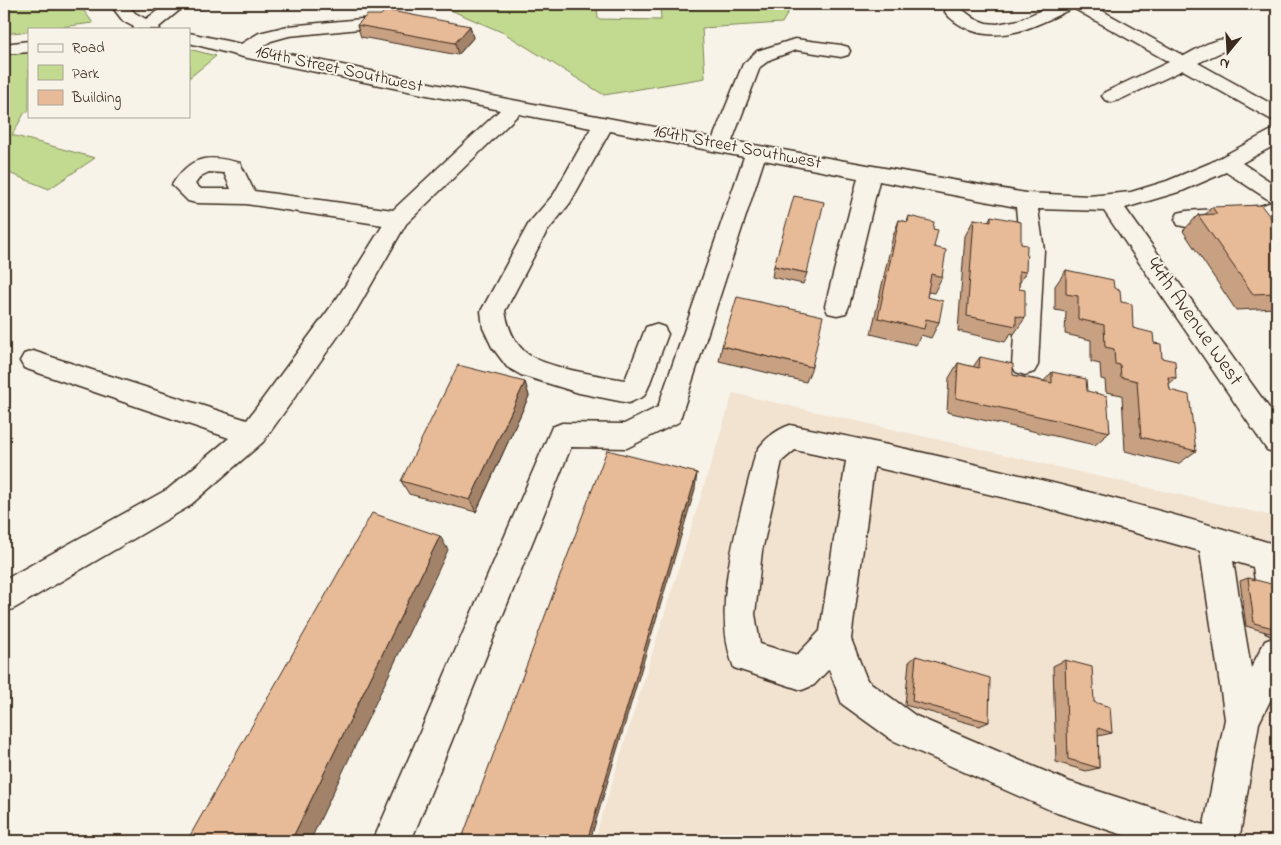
<svg xmlns="http://www.w3.org/2000/svg" width="1281" height="845" font-family="'Indie Flower',sans-serif">
  <style>
    .built { fill: #f2e2d0 }
    .green { fill: #c1da90; stroke: #7e8257 }
    .lines { fill: none; stroke-linecap: round; stroke-linejoin: round }
    .minor-casing { stroke: #3b2a1e; stroke-width: 3 }
    .minor { fill: #f7f3e8; fill-rule: evenodd }
    .wall { fill: #c8a183; stroke: #3b2a1e }
    .shaded-wall { fill: #a2836a; stroke: #3b2a1e }
    .building { fill: #e8bb98; stroke: #3b2a1e }
    .labels { text-anchor: middle; dominant-baseline: central; stroke-width: 4; stroke-linejoin: round; paint-order: stroke }
    .far-street-label { font-size: 18px; fill: #3b2a1e; stroke: #f7f3e8 }
    .street-label { font-size: 21px; fill: #3b2a1e; stroke: #f7f3e8 }
  </style>
  <rect width="100%" height="100%" fill="#f7f3e8"/>
  <filter id="ink" filterUnits="userSpaceOnUse"><feTurbulence type="fractalNoise" baseFrequency=".02" numOctaves="2"/><feDisplacementMap in="SourceGraphic" scale="10" xChannelSelector="R" yChannelSelector="G"/><feConvolveMatrix kernelMatrix="1 2 1 2 8 2 1 2 1" color-interpolation-filters="sRGB"/></filter>
  <g filter="url(#ink)">
    <path class="built" d="M733 393 1277 517V841H594Z"/>
    <path class="green" d="M4 4H79L93 23 45 29H29V31L4 34Z
      M449 4H597L598 19 661 20 660 4H793L782 23 702 28 705 78 604 95 504 33 441 6Z
      M189 49 216 56 189 78Z
      M29 50V111L25 112 12 135 95 158 49 189 4 171V52Z"/>
    <g class="lines">
      <g class="minor-casing">
        <path id="minor" d="M110 4H127L135 13 146 19 167 4H187L159 27 160 29H133L134 27 123 21Z
          M946 4H963V10L975 19 986 23 997 24 1019 20 1055 4H1090L1184 56C1198 49 1216 36 1230 40L1233 44 1230 48 1198 63 1277 107V121L1270 119 1183 70 1119 100 1112 102 1105 100 1102 96 1105 92 1169 62 1073 8C1041 23 1006 44 970 30 961 26 951 20 945 12Z
          M394 16 400 17 403 21 400 25 289 36 271 41 260 48 502 98 713 138 743 64 757 51 795 39 841 45 848 47 850 51 848 55 841 57 796 50 771 59 760 67 732 141 1026 193 1089 196 1131 192 1167 181 1210 163 1270 131 1277 130V144L1242 163 1277 186V217L1263 222 1186 227 1178 225 1175 219 1178 213 1186 211 1260 206 1272 202 1226 172 1182 191 1125 208 1277 419V453L1267 450 1104 211 1038 209 1044 250 1038 365 1034 372 1025 375 1016 372 1012 365 1020 250 1016 207 879 181 849 306 846 313 837 315 828 313 825 306 858 178 764 160 679 422 627 448 571 447 411 841H373L552 427 562 423 624 424 658 407 744 157 610 131 570 203 546 233 505 311C508 327 513 341 525 352 541 367 601 376 625 380L646 327 655 324 664 327 668 334 648 388 644 396 629 403 579 393 521 375 507 367 492 347 483 328 481 311 529 223 554 194 591 128 519 114 406 224 356 311 263 442 188 507 15 608 4 613V580L168 489 229 438 24 368 20 361 24 354 33 351 247 420 338 297 383 225 246 204 196 203 188 201 172 185C190 156 208 154 240 163L254 191 393 210 500 110 243 57 189 43V33L241 44 259 33 288 26ZM209 172 224 173 231 189H201L195 184 201 176Z
          M29 41V52L4 54V44Z
          M790 425C954 457 1117 496 1277 545V687L1259 723 1239 841H1141L1057 813 892 740 842 704 829 669 814 685 802 690 734 668C709 606 740 518 755 455 761 441 776 430 790 425ZM795 450 846 461 820 631 797 655 760 644 755 614 762 551 782 461ZM874 467 1035 505 1200 551 1225 719 1204 825 1070 782 1002 753 916 716 867 680 851 639ZM1233 561 1253 567 1261 622 1266 633 1275 637 1265 641 1251 668Z"/>
      </g>
      <use href="#minor" class="minor"/>
    </g>
    <path class="wall" d="M357 25 470 26 473 38 458 55 361 37Z
      M1212 207 1277 226V308L1236 310 1183 231 1198 215 1206 214Z
      M909 216 933 229 934 247 942 277 934 293 928 292 927 297 939 322 931 338 921 335 916 345 871 334 893 236 899 220 907 222Z
      M991 216 1021 244 1026 272 1019 284V289L1025 318 1014 334 1011 333 1005 342 958 331 965 236 974 219 988 222Z
      M774 266 807 273 803 284 772 277Z
      M1066 270 1114 288 1121 302 1133 328 1154 343 1162 358 1176 378 1169 384 1170 390 1196 451 1178 464 1125 451 1122 395 1106 392 1105 380 1101 379 1100 364 1091 362V340L1065 334 1066 312 1055 310V286Z
      M722 346 812 367 806 382 719 361Z
      M980 357 1013 375 1044 381 1052 372 1087 391 1110 432 1095 445 947 412 949 378 958 363 973 367Z
      M525 382 529 396 476 512 409 494 401 481Z
      M1248 578 1277 630 1269 633 1246 626 1240 581Z
      M916 656 989 722 979 726 905 705 909 662Z
      M1065 660 1094 702 1112 733 1098 736 1099 768 1086 771 1056 762 1053 666Z"/>
    <path class="shaded-wall" d="M470 26 473 38 458 55 455 43Z
      M525 382 529 396 476 512 470 500Z
      M697 473 695 489 590 841H587Z
      M440 536 448 550 310 841H291Z"/>
    <path class="building" d="M386 10 470 26 455 43 357 25 367 15H381Z
      M794 196 824 202 807 273 774 266Z
      M1261 205 1277 226V293L1253 294 1198 215 1217 214 1212 207Z
      M909 216 934 222 933 229 938 230 934 247 946 250 942 277 931 274 927 297 943 301 939 322 926 319 924 329 878 318 899 220 908 222Z
      M991 216 1021 222V244L1027 245 1026 272 1019 271V289L1025 290V318L1016 316V326L967 316 974 219 991 222Z
      M1066 270 1113 280 1114 288 1120 290 1121 302 1132 304 1133 328 1153 333 1154 343 1161 344 1162 358 1175 361 1176 378 1168 377 1170 390 1189 395 1196 451 1141 437 1137 381 1121 377 1120 365 1115 364 1114 349 1105 347 1104 325 1078 319V296L1066 294Z
      M737 297 823 316 812 367 722 346Z
      M980 357 1013 364V375L1052 383V372L1086 379 1087 391 1107 396 1110 432 956 398 958 363 979 368Z
      M458 365 525 382 470 500 401 481Z
      M607 450 697 473 587 841H461Z
      M372 513 440 536 291 841H187Z
      M1248 578 1271 584 1277 629 1254 623Z
      M916 656 990 678 989 722 912 701Z
      M1065 660 1092 667 1094 702 1110 707 1112 733 1098 728 1099 768 1068 759Z"/>
  </g>
  <g class="labels">
    <g class="far-street-label">
      <text transform="translate(339 70) rotate(12)">164th Street Southwest</text>
      <text transform="translate(737 148) rotate(11)">164th Street Southwest</text>
    </g>
    <g class="street-label">
      <text transform="translate(1194 322) rotate(55)">44th Avenue West</text>
    </g>
  </g>
  <rect width="1281" height="845" fill="none" stroke="#f7f3e8" stroke-width="20"/>
  <rect x="10" y="10" width="1261" height="825" fill="none" stroke="#3b2a1e" stroke-width="2" filter="url(#ink)"/>
  <rect x="28" y="28" width="162" height="90" fill="#f7f3e8" stroke="#aca397"/>
  <rect x="38" y="44" width="25" height="8" fill="#f7f3e8" stroke="#aca397"/>
  <text x="72" y="52" font-size="15" fill="#3b2a1e">Road</text>
  <rect x="38" y="65" width="25" height="15" fill="#c1da90" stroke="#aca397"/>
  <text x="72" y="78" font-size="15" fill="#3b2a1e">Park</text>
  <rect x="38" y="90" width="25" height="15" fill="#e8bb98" stroke="#aca397"/>
  <text x="72" y="102" font-size="15" fill="#3b2a1e">Building</text>
  <g transform="translate(1228 52) rotate(198)" stroke="#f7f3e8" stroke-width="4" paint-order="stroke">
  <path d="M0-4L9 19L0 12L-9 19Z" fill="#3b2a1e"/>
  <text y="-8" font-size="14" font-weight="bold" text-anchor="middle" fill="#3b2a1e">N</text>
  </g>
</svg>
